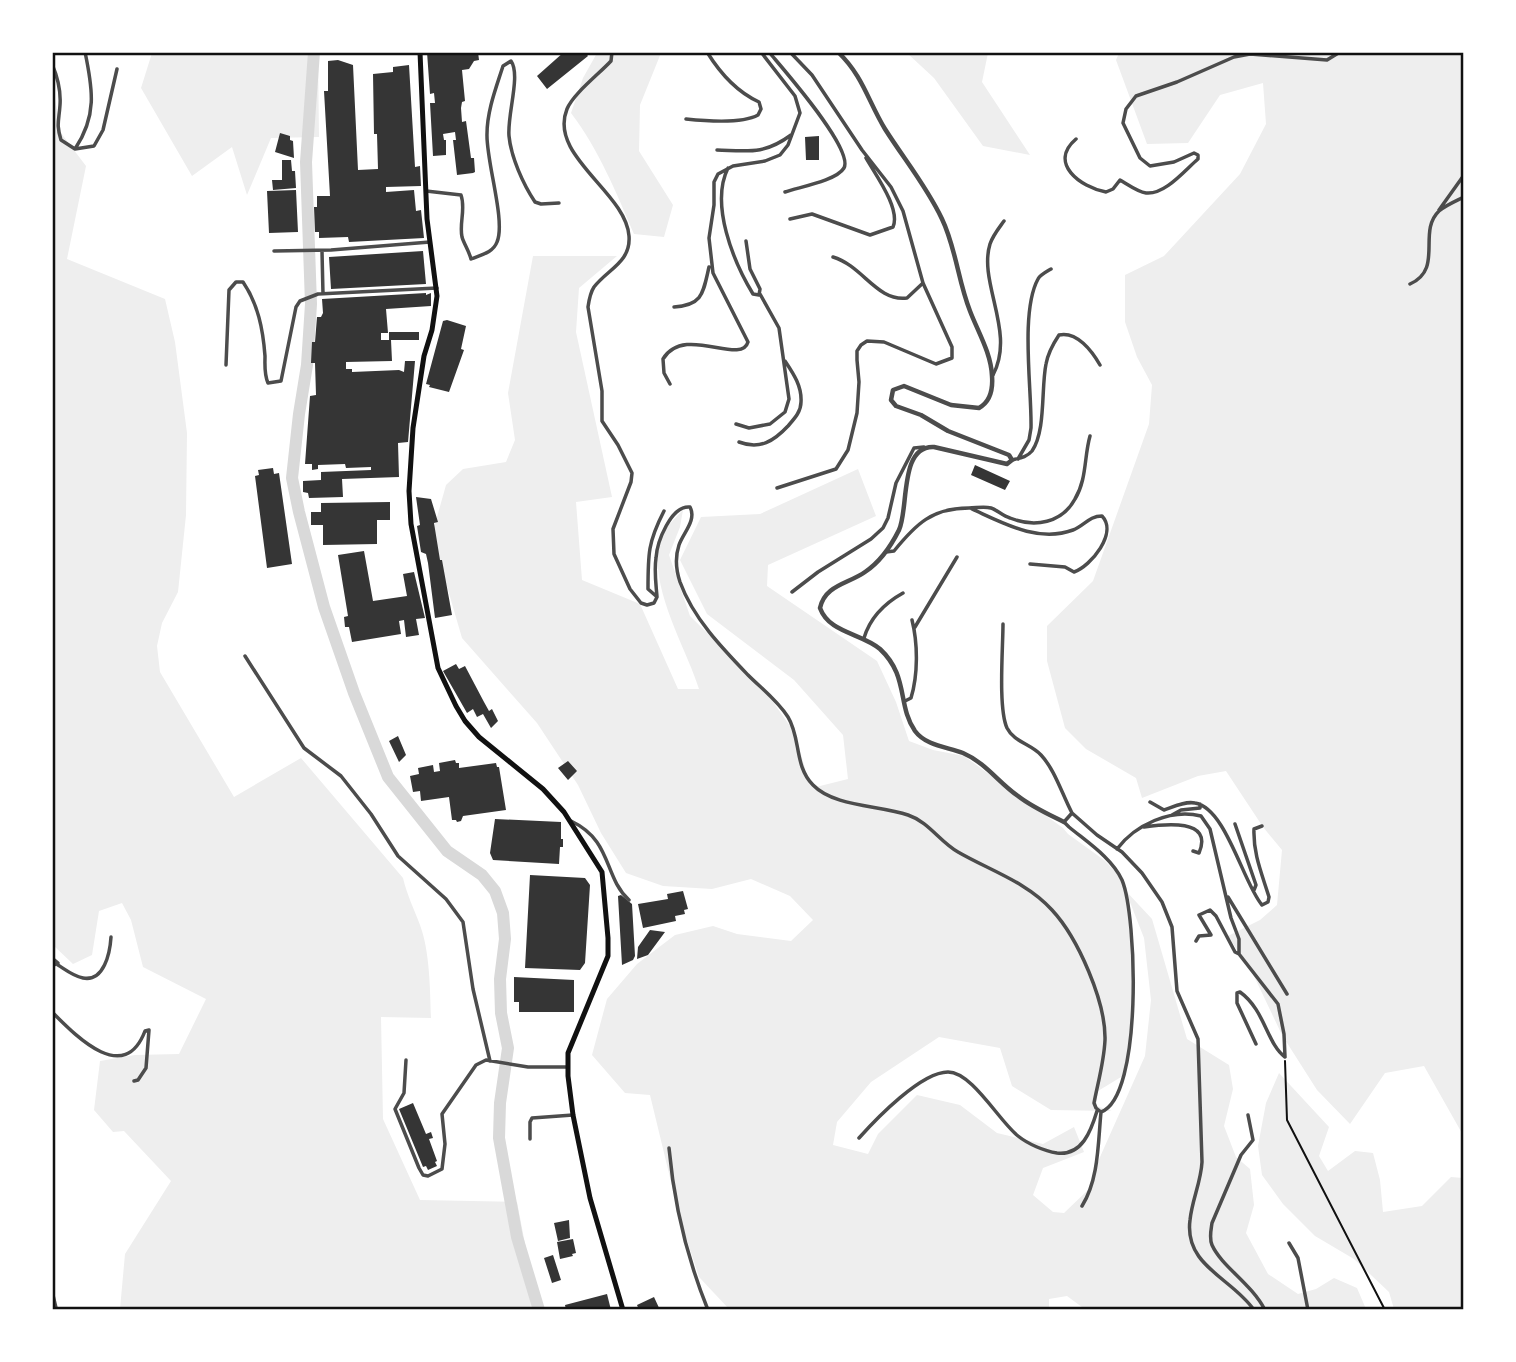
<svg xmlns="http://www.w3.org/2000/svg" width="1516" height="1362" font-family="Raleway,sans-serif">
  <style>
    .green { fill: #eee; fill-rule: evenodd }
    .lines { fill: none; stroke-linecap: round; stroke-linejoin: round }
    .river { stroke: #d9d9d9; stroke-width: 12 }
    .building { fill: #353535 }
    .path { stroke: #111; stroke-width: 2 }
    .minor { stroke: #4c4c4c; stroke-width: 3.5 }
    .tertiary { stroke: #4c4c4c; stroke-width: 4.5 }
    .secondary { stroke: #111; stroke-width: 5 }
    .neatline { fill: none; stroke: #111; stroke-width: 2.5 }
  </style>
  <rect width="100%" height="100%" fill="#fff"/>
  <path class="green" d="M152 53H318L319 137 271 138 247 195 232 147 192 176 141 88Z
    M597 53H661L640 105 639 151 673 205 664 237 634 234C616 192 599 150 571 113L583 78Z
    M907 53H988L982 82 1030 155 983 146 934 78Z
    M1119 53H1463V1135L1424 1066 1385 1073 1350 1124 1317 1090 1282 1035 1253 974 1228 936 1260 920 1277 905 1282 850 1263 827 1226 771 1198 776 1142 798 1136 778 1086 749 1065 728 1047 661V626L1093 581 1149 424 1152 385 1137 357 1125 322V275L1164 256 1240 174 1266 124 1263 83 1220 95 1188 143 1147 144 1116 60Z
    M52 81 61 133 86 166 67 259 165 299 175 342 187 433 186 515 178 592 162 623 157 646 160 672 234 797 301 758 403 878C407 895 414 909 420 925 430 952 430 989 431 1018L381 1017 383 1119 420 1200 517 1202 532 1280 542 1309H120L125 1254 171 1181 124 1131 113 1132 94 1110 100 1061 135 1055 179 1054 206 999 143 967 131 920 122 903 99 911 92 955 73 964 53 945Z
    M533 256H617L579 288 576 332 612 497 576 502 582 580 640 604 678 689H699C686 646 640 574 665 530 670 523 677 516 683 510L680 527 669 555 690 616 763 688 795 733 808 779 816 787 848 779 843 735 794 680 707 614 680 560 701 517 760 514 858 469 876 516 768 565 767 586 877 661 896 702 909 741 933 750 964 756 1063 828 1068 834 1104 860 1114 870 1124 883 1125 890 1152 919 1187 1039 1229 1065 1233 1089 1224 1126 1236 1157 1250 1169 1254 1205 1246 1233 1268 1274 1298 1294 1316 1289 1334 1278 1357 1288 1366 1309 1086 1310 1067 1296 1049 1299V1310L729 1309 699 1277 680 1219 650 1095 625 1093 592 1055 607 999 637 964 675 935 713 926 737 934 791 941 813 920 790 896 751 879 712 889 663 886 626 873 601 833 578 785 537 723 462 638 432 535 446 485 463 469 506 462 515 440 508 393ZM1126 892 1144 938 1151 1000 1145 1056 1100 1157 1088 1190 1064 1213 1053 1212 1033 1195 1043 1168 1084 1152 1074 1127 1043 1144 997 1133 960 1105 917 1095 878 1134 868 1154 833 1145 837 1122 871 1082 939 1037 1000 1048 1012 1086 1051 1110 1112 1111 1096 1106 1098 1091 1126 1074 1133 1020 1131 932Z
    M1279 1073 1329 1127 1319 1156 1328 1171 1355 1151 1373 1153 1380 1180 1383 1212 1422 1206 1451 1177 1463 1178V1309H1394L1389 1292 1354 1259 1315 1236 1283 1204 1262 1175 1258 1146 1266 1103Z"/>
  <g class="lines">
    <path class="river" d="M314 52 306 162 311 304 307 365 299 414 292 478 299 512 324 607 354 693 388 777 447 851 482 875 495 891 503 913 505 939 500 979 501 1013 508 1048 500 1103 499 1138 517 1237 539 1310"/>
  </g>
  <path class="building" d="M427 52H478L479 60 474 61 469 69 462 70 465 101 462 102 461 108 462 122 466 121 471 158H474L475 172 473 173 457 175 453 140H456L455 132 443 134 444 140H446V155L433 156 430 103H435L434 93 430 94Z
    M564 52H585L588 56 547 89 537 76Z
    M338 60 353 65 358 170 378 169 377 134H374L373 74 393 72V67L409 65 415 167 420 166 421 186 386 187V192L414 190 416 211 421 210 424 238 349 242 348 237 319 238V232H315L314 207H317V196H330L324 91H328V61Z
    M280 133 290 136V140L293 141 294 158 275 152Z
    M819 136V160H806L805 137Z
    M282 160H291L292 171H295L296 188 273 190 272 180H282Z
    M296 190 298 232 269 233 267 191Z
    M423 251 426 284 331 289 329 257Z
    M426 293V295L431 293V306L386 309 388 333H381V340H391L392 361 346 362V369H352V372L399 370 404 372 405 361H415L408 442 398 443 399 477 342 479 343 497 309 498 308 493 303 492V481L321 480V472L371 470V467L346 468 345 464 318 465V469L312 470V464H305L310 396 316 395 315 363H311L312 342H315L317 317H321L323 313 322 299Z
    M447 320 466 326 461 349 464 350 449 392 429 387 430 385 426 384 443 321Z
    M389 332H419V340H389Z
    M975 465 1010 481 1005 490 971 475Z
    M273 468 274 474 279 473 292 564 267 568 255 476 259 475 258 470Z
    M416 497 431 499 438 522 434 523 440 560H442L452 615 435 618 428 563 426 554 421 552 417 526 420 525Z
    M390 502V520H377V544L323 545V525H311V512H321V503Z
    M364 551 373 601 407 596 403 574 414 572 425 618 416 619 419 635 406 637 404 620 399 621 401 634 352 642 349 627H345L344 617 348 616 338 555Z
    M456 664 459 669 465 666 484 702 489 711 492 709 498 721 491 728 483 714 477 717 473 709 467 713 443 671Z
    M398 736 406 755 399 762 389 741Z
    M455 760 456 763H459V768L496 763 497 767H499L506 810 463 816 461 821 457 822 456 820H452L449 797 421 801 420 791 413 792 410 776 419 774 418 768 433 765 434 772 440 771 439 763Z
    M568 761 577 771 568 780 558 768Z
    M495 819 561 822V839H563V847H560L559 864 493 860 490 853Z
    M530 875 585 878 590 885 585 963 580 970 525 968Z
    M683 891 688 909 684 910 685 914 675 916 676 921 643 928 638 904 668 899 667 894Z
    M621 895 632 904 635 956 633 960 622 965 618 896Z
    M650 930 665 932 648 955 637 959 638 947Z
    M514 977 574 980V1012H519V1002H514Z
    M413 1103 426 1134 431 1132 433 1138 429 1139 437 1161 435 1162 437 1166 428 1170 426 1166 423 1167 399 1109Z
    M569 1220 570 1238 558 1241 554 1223Z
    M573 1239 576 1253 572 1254 573 1256 560 1259 557 1242Z
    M553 1255 561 1280 552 1283 544 1258Z
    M607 1294 611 1310H566L565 1305Z
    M654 1297 660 1310H639L637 1305Z"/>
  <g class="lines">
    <path class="path" d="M1285 1061 1287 1120 1385 1310"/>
    <path class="minor" d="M612 52 611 61C599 74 573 94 567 109 548 156 626 192 629 236 631 262 608 269 594 287 590 293 589 300 588 307L602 391V421L618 445 632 473 631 482 613 529 614 554 630 589 641 603 647 605 654 603 657 597C656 584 654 571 656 558 657 542 671 505 690 507 697 520 683 533 679 545 675 557 676 570 680 582 693 618 722 648 748 675 762 689 777 700 788 717 801 738 794 766 813 785 834 807 880 805 908 815 929 822 939 841 958 852 989 870 1027 882 1052 910 1078 938 1106 1002 1105 1040 1104 1062 1098 1082 1094 1103L1096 1108 1101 1112C1143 1097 1137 916 1122 880 1112 858 1087 842 1069 827L1064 822 1072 813 1097 835 1122 852 1142 873 1162 902 1172 927 1177 991 1198 1039 1202 1162C1201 1182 1192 1200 1190 1220 1184 1266 1232 1278 1254 1310
      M769 52C783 69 854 149 844 168 836 181 799 187 785 192
      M52 64C58 78 61 91 60 105 59 121 56 124 61 140L75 149 94 146 103 130 117 69
      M686 119C705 121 742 124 758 115L761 109 759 102C737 92 720 73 707 52
      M1076 139C1048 163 1080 187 1106 192L1113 189 1120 180C1127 184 1138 192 1146 193 1165 195 1185 170 1198 159V155L1194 153 1174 162 1150 166 1140 158 1123 123 1126 109 1136 96 1177 82 1234 57 1250 54 1327 60 1340 52
      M75 149C97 116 93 90 85 52
      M717 150C748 151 764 155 791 135
      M728 168C710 204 733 261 753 294L759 295 760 289 750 269 746 241
      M426 191 461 195C466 209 459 223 462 237 464 244 469 251 471 259 480 255 493 253 497 242 506 221 486 161 487 134 487 111 496 88 503 66L511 61C521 75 507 115 509 136 511 157 523 184 535 202L541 204 559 203
      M1439 210 1464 175
      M790 219 812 214 870 235 893 227C901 209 875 174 866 158
      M274 251 331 250 430 242
      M322 251 323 294
      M833 257C863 266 877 302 907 298L923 283
      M1410 284C1444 269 1417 232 1439 211 1446 205 1456 201 1464 197
      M674 307C703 305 703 293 709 267
      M226 365 229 290 236 282H243C258 304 263 329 265 356 265 365 264 374 268 383L281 381 296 307 300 301 318 294 437 288
      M993 375C1016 332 978 283 990 244 993 235 999 228 1004 221
      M670 384 664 373 663 359C684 324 741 366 748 342L713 273 709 238 714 205V182L718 174 733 166 765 161 780 155 788 145 800 113 795 96 761 52
      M736 424 749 428 770 424 785 412 789 399 779 328 760 294
      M739 442C760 450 774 441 788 426 794 419 801 412 801 402 802 386 793 373 785 361
      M1018 459 1029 440 1031 428C1032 390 1020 312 1038 279 1040 275 1046 272 1051 269
      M1012 460C1020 458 1027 457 1032 451 1046 431 1041 388 1046 364 1048 353 1053 344 1059 335 1077 331 1092 351 1100 365
      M777 488 836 469 848 450 857 413 859 382 857 360V351L861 345 867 341 884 342 936 364 952 358V347L923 283 903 211 891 187 862 150 812 75 790 52
      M972 509C1003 523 1038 543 1073 530 1084 526 1089 516 1102 516 1118 533 1091 566 1074 572L1065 567 1030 564
      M886 552 894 551C916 524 932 508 969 508 976 508 984 506 991 508 997 510 1003 516 1010 518 1035 528 1062 523 1075 499 1087 479 1084 457 1090 436
      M792 592 818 572 871 539 883 528 888 518 896 483 914 448 924 447
      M656 596 648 589C648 554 648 542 664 511
      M1003 624C1003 648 998 708 1007 728 1014 742 1031 744 1041 755 1055 770 1062 794 1072 813
      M915 627 957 557
      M864 638C870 618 885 603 903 593
      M245 656 304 748 341 776 371 814 398 856 446 899 463 922 473 989 490 1061
      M905 701 911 698C918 675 918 644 912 620
      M1150 802 1164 810C1173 807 1185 801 1195 803 1226 808 1243 883 1262 905L1268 902 1269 897C1262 874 1253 854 1254 829L1262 826
      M1172 815 1181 810 1200 808V804
      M571 821C613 841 603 876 629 900
      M1235 824 1256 885 1254 890
      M1144 827C1164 824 1214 818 1199 853L1193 851
      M1117 849C1135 825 1171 808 1201 816L1210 829 1231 918 1239 939V954
      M1228 897 1287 994
      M1196 941 1199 936 1211 935 1199 915 1210 910 1216 916 1235 952 1239 954 1278 1004 1284 1034 1285 1057
      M52 958 58 963 52 966
      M58 965C66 970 73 976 83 978 104 982 110 953 111 937
      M52 1012C76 1036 124 1086 145 1031L149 1030 146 1068 138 1080 134 1081
      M1256 1044 1237 1003V993L1240 992C1265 1010 1267 1044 1285 1057
      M406 1060 404 1093 395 1109 419 1168 423 1175 428 1176 442 1169 445 1144 442 1114 476 1065 486 1060 528 1067H568
      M1248 1115 1253 1140 1241 1155 1212 1223C1211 1230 1209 1238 1212 1245 1222 1267 1251 1283 1265 1310
      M859 1138C876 1119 921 1072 948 1072 972 1072 999 1121 1018 1136 1028 1144 1044 1151 1057 1153 1082 1156 1091 1131 1097 1111
      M530 1139V1122L532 1118 573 1115
      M669 1148C674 1204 687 1258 708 1310
      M1082 1206C1099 1179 1098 1142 1101 1112
      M1289 1243 1298 1258 1308 1310"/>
    <path class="tertiary" d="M838 52C863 76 868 101 885 129 904 159 927 187 942 219 956 248 958 281 970 311 978 332 991 353 992 376 993 389 990 402 979 408L951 405 904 386 893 390 891 400 896 406 921 415 948 431 1009 455 1012 460 1007 464 934 447C899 445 909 509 899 530 891 546 880 562 865 572 848 584 825 585 820 608 829 633 861 633 880 649 909 676 897 705 915 731 926 746 948 747 963 753 986 763 998 782 1018 796 1032 807 1048 814 1064 822
      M52 1293 56 1310"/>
    <path class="secondary" d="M420 52 427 219 437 296 432 330 424 356 413 428 409 491 411 524 438 668 456 706 465 721 479 737 543 789 564 812 602 872 608 938V956L568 1053V1076L573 1115 590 1198 623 1310"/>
  </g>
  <rect width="1516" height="1362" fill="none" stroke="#ffffff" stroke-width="108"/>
  <rect x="54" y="54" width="1408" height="1254" class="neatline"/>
</svg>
